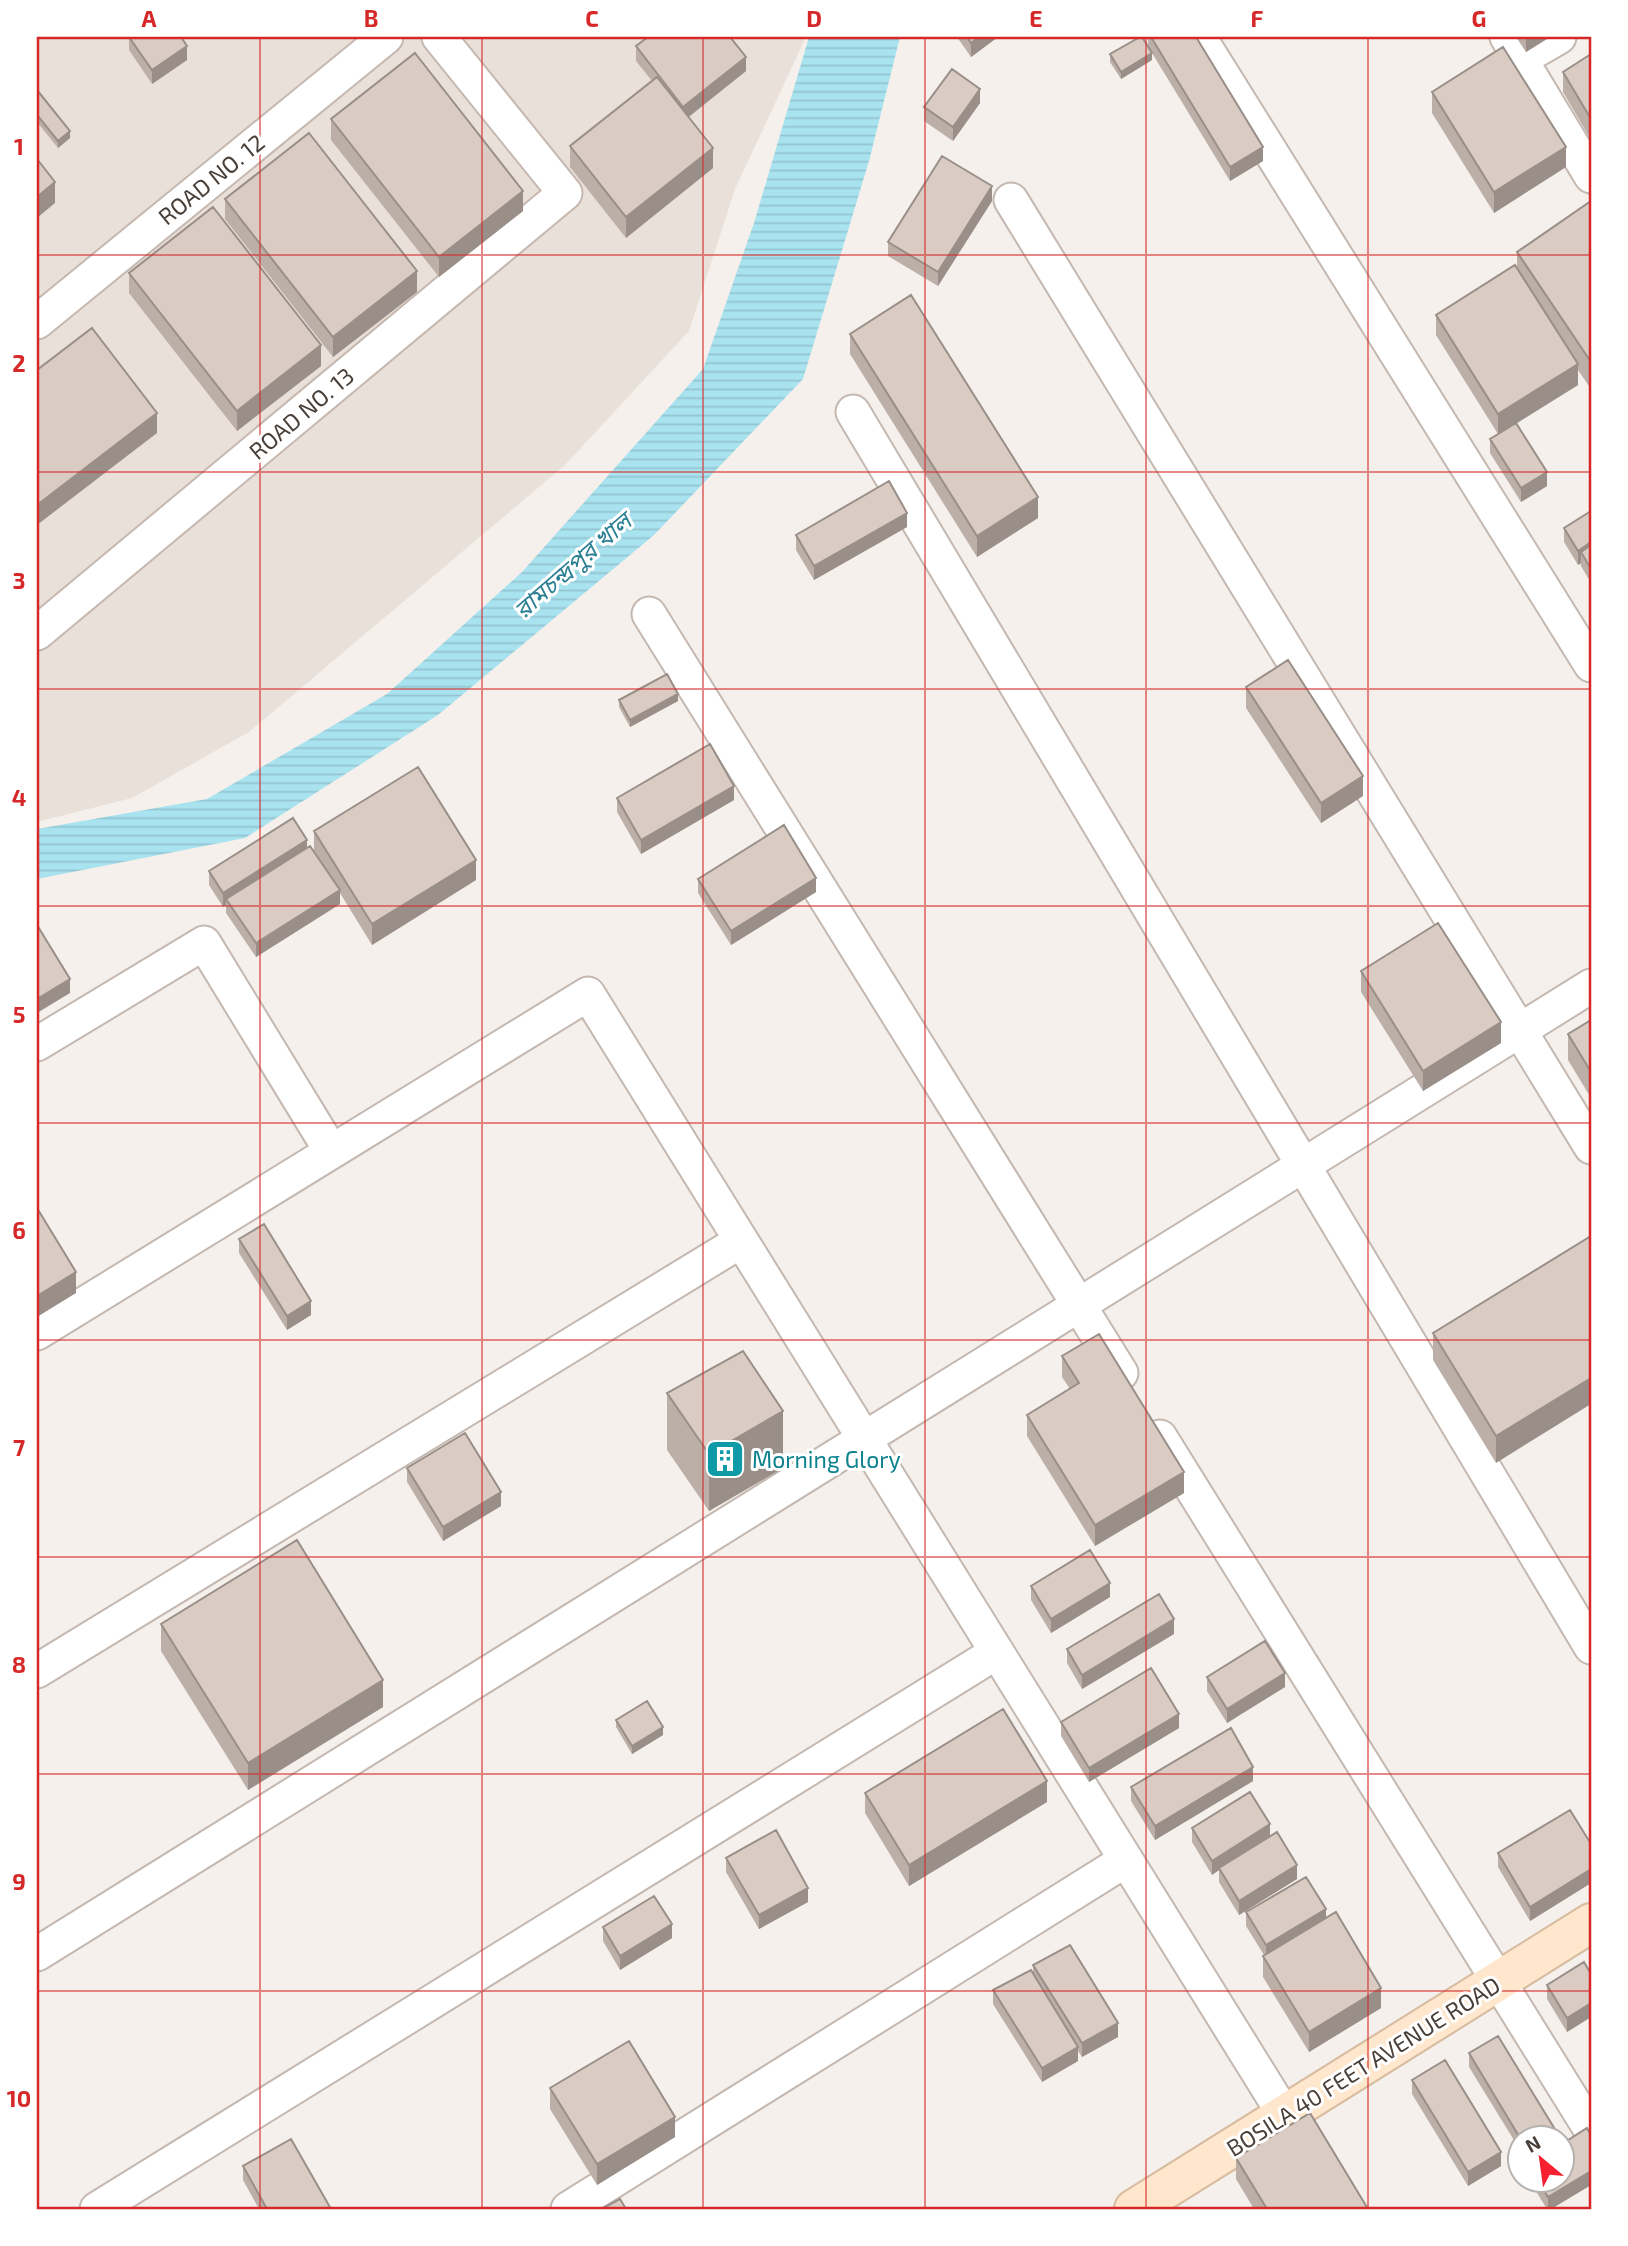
<svg xmlns="http://www.w3.org/2000/svg" width="1628" height="2246" font-family="'Exo 2','Noto Sans Bengali',sans-serif">
  <style>
    .residential { fill: #e9e0d9 }
    .water { fill: url(#water-rules) }
    .lines { fill: none; stroke-linecap: round; stroke-linejoin: round }
    .street-casing { stroke: #c4b8b0; stroke-width: 37 }
    .secondary-casing { stroke: #d7bb9e; stroke-width: 42 }
    .street { stroke: #fff; stroke-width: 33 }
    .secondary { stroke: #fee7cc; stroke-width: 38 }
    .wall { fill: #bbafa8 }
    .shaded-wall { fill: #998f88 }
    .building { fill: #daccc3; stroke: #998f88; stroke-width: 2 }
    .grid { fill: none; stroke: #d62828; stroke-width: 2; stroke-opacity: 0.55 }
    .labels { text-anchor: middle; dominant-baseline: central; stroke-width: 6; stroke-linejoin: round; paint-order: stroke }
    .street-label { font-size: 23px; fill: #493f39; stroke: #fff }
    .culture-label { font-size: 23px; fill: #0d838f; stroke: #fff; text-anchor: start }
    .water-label { font-size: 24px; font-style: italic; fill: #2b7f94; stroke: #fff }
    .neatline { fill: none; stroke: #d62828; stroke-width: 2.5 }
    .grid-label { font-size: 23px; text-anchor: middle; font-weight: bold; fill: #d62828 }
  </style>
  <defs>
    <pattern id="water-rules" width="6" height="5" patternUnits="userSpaceOnUse" patternTransform="scale(1.75)"><rect width="6" height="5" fill="#a9e3f0"/><path d="M0 2.5h6" fill="none" stroke="#93c4cf"/></pattern>
  </defs>
  <rect width="100%" height="100%" fill="#f5f0eb"/>
  <path class="residential" d="M37 37H806L735 189 689 331 565 465 249 732 132 798 37 822Z"/>
  <path class="water" d="M809 37H900L869 161 803 379 654 535 438 715 245 838 37 879V829L207 799 387 694 522 572 703 369 754 223Z"/>
  <g class="lines">
    <g class="street-casing">
      <path id="street" d="M1199 37 1591 665
        M1507 37 1591 176
        M1521 59 1559 37
        M1011 200 1591 1147
        M37 322 386 37
        M853 412 1591 1647
        M649 614 1121 1373
        M37 633 565 193 439 37
        M37 1044 204 943 331 1151
        M37 1333 588 994 1343 2209
        M1160 1437 1591 2130
        M37 1671 741 1241
        M37 1954 1591 986
        M97 2209 997 1652
        M568 2209 1126 1860"/>
    </g>
    <g class="secondary-casing">
      <path id="secondary" d="M1134 2209 1591 1923"/>
    </g>
    <use href="#street" class="street"/>
    <use href="#secondary" class="secondary"/>
  </g>
  <path class="wall" d="M129 37 187 60 152 84 129 50Z
    M957 37H998L971 57Z
    M1148 37H1196L1263 161 1230 181 1152 53V60L1121 79 1110 62V54L1148 45Z
    M1516 37H1550L1526 52Z
    M636 46 746 71 689 117 713 168 626 238 570 167V146L652 81 636 61Z
    M1591 54V140L1563 92V72Z
    M37 90 70 138 58 148 37 122Z
    M1432 92 1566 167 1494 213 1432 113Z
    M980 103 953 141 924 121V107Z
    M331 119 523 211 439 277 331 140Z
    M225 199 417 292 333 357 225 219Z
    M992 201 938 286 888 256V242Z
    M1591 201V389L1578 370V385L1516 423 1547 486 1521 502 1490 453V439L1498 434 1436 335V315L1517 267V252Z
    M129 273 321 366 237 431 129 293Z
    M850 334 1038 518 977 557 850 354Z
    M1591 511V583L1581 566V563L1578 565 1564 542V528Z
    M907 527 814 580 796 550V535Z
    M1246 687 1363 796 1321 823 1246 708Z
    M619 700 678 701 630 727 619 707Z
    M617 798 734 800 641 854 617 812Z
    M314 831 476 880 372 945 340 893V904L256 957 226 913V905L223 907 209 885V871L307 848 314 852Z
    M698 879 816 892 731 945 698 893Z
    M1361 971 1501 1043 1423 1091 1361 992Z
    M1591 1020V1098L1568 1060V1034Z
    M1591 1236 1496 1463 1433 1360V1333Z
    M239 1239 311 1315 287 1330 239 1253Z
    M1062 1356 1184 1493 1095 1546 1027 1436V1415L1070 1389 1062 1377Z
    M667 1393 783 1468 709 1511 667 1450Z
    M407 1468 501 1506 443 1541 407 1482Z
    M1031 1586 1110 1597 1051 1633 1031 1600Z
    M161 1624 383 1707 248 1790 161 1651Z
    M1174 1634 1082 1689 1067 1663V1649Z
    M1207 1677 1285 1687 1227 1723 1207 1691Z
    M616 1720 663 1735 632 1754 616 1727Z
    M1061 1722 1179 1728 1089 1782 1061 1736Z
    M1253 1781 1155 1840 1131 1801V1787Z
    M865 1793 1047 1802 909 1886 865 1813Z
    M1192 1828 1270 1836 1297 1879 1239 1915 1219 1882V1870L1212 1875 1192 1842Z
    M1591 1844V1883L1530 1921 1498 1867V1853Z
    M726 1858 808 1902 759 1929 726 1872Z
    M1246 1912 1326 1918 1381 2008 1309 2052 1263 1977V1956L1264 1955 1246 1926Z
    M603 1927 672 1938 620 1970 603 1941Z
    M1033 1965 1118 2037 1082 2057 1078 2051V2061L1042 2082 993 2004V1990L1033 1973Z
    M1591 1974V2017L1567 2032 1547 1999V1985Z
    M1469 2053 1556 2138H1520V2150L1469 2067Z
    M1412 2080 1501 2166 1468 2186 1412 2094Z
    M550 2088 675 2137 597 2185 550 2109Z
    M1591 2135V2185L1551 2209H1547L1529 2180H1562Z
    M1236 2158 1368 2209H1254L1236 2179Z
    M243 2166 331 2209H259L243 2180Z"/>
  <path class="shaded-wall" d="M979 37H998L971 57V43Z
    M1526 37H1550L1526 52Z
    M187 46V60L152 84V70Z
    M1152 53V60L1121 79V72Z
    M746 57V71L683 121V107Z
    M980 89V103L953 141V127Z
    M70 131V138L58 148V141Z
    M1263 147V161L1230 181V167Z
    M1566 147V167L1494 213V192Z
    M713 148V168L626 238V217Z
    M55 182V203L37 218V197Z
    M992 186V201L938 286V272Z
    M523 191V211L439 277V257Z
    M417 271V292L333 357V337Z
    M321 345V366L237 431V411Z
    M1578 364V385L1498 435V414Z
    M157 413V433L37 525V505Z
    M1547 472V486L1521 502V488Z
    M1038 497V518L977 557V536Z
    M907 513V527L814 580V566Z
    M1591 542V556L1581 552V563L1578 565V551Z
    M678 694V701L630 727V720Z
    M1363 776V796L1321 823V803Z
    M734 786V800L641 854V840Z
    M307 840V854L226 899V905L223 907V893Z
    M476 860V880L372 945V924Z
    M816 878V892L731 945V931Z
    M340 890V904L256 957V943Z
    M70 979V993L37 1013V999Z
    M1501 1022V1043L1423 1091V1071Z
    M76 1272V1293L37 1317V1296Z
    M311 1301V1315L287 1330V1316Z
    M1591 1378V1404L1496 1463V1436Z
    M783 1411V1468L709 1511V1454Z
    M1184 1472V1493L1095 1546V1525Z
    M501 1492V1506L443 1541V1527Z
    M1110 1583V1597L1051 1633V1619Z
    M1174 1619V1634L1082 1689V1675Z
    M1285 1673V1687L1227 1723V1709Z
    M383 1680V1707L248 1790V1763Z
    M1179 1714V1728L1089 1782V1768Z
    M663 1727V1735L632 1754V1746Z
    M1253 1767V1781L1155 1840V1826Z
    M1047 1781V1802L909 1886V1865Z
    M1270 1824V1838L1219 1868V1870L1212 1875V1861Z
    M1297 1865V1879L1239 1915V1901Z
    M1591 1869V1883L1530 1921V1907Z
    M808 1888V1902L759 1929V1915Z
    M1326 1909V1923L1266 1959V1945Z
    M672 1924V1938L620 1970V1956Z
    M1381 1988V2008L1309 2052V2032Z
    M1591 2003V2017L1567 2032V2018Z
    M1118 2023V2037L1082 2057V2043Z
    M1078 2047V2061L1042 2082V2068Z
    M675 2117V2137L597 2185V2164Z
    M1556 2131V2138H1545Z
    M1501 2152V2166L1468 2186V2172Z
    M1591 2171V2185L1551 2209H1548V2197Z"/>
  <path class="building" d="M129 37H181L187 46 152 70Z
    M648 37H730L746 57 683 107 636 46Z
    M967 37H979L971 43Z
    M1140 37H1142L1152 53 1121 72 1110 54Z
    M1151 37H1196L1263 147 1230 167Z
    M1503 47 1566 147 1494 192 1432 92Z
    M415 53 523 191 439 257 331 119Z
    M1591 54V119L1563 72Z
    M952 69 980 89 953 127 924 107Z
    M657 77 713 148 626 217 570 146Z
    M37 90 70 131 58 141 37 115Z
    M309 133 417 271 333 337 225 199Z
    M942 156 992 186 938 272 888 242Z
    M37 159 55 182 37 197Z
    M1591 201V362L1517 252Z
    M213 207 321 345 237 411 129 273Z
    M1515 265 1578 364 1498 414 1436 315Z
    M911 295 1038 497 977 536 850 334Z
    M92 328 157 413 37 505V370Z
    M1516 423 1547 472 1521 488 1490 439Z
    M889 481 907 513 814 566 796 535Z
    M1591 511V542L1578 551 1564 528Z
    M1591 545V569L1581 552Z
    M1288 660 1363 776 1321 803 1246 687Z
    M667 674 678 694 630 720 619 700Z
    M710 744 734 786 641 840 617 798Z
    M418 767 476 860 372 924 314 831Z
    M293 818 307 840 223 893 209 871Z
    M784 825 816 878 731 931 698 879Z
    M310 846 340 890 256 943 226 899Z
    M1438 923 1501 1022 1423 1071 1361 971Z
    M37 925 70 979 37 999Z
    M1591 1020V1072L1568 1034Z
    M37 1208 76 1272 37 1296Z
    M264 1224 311 1301 287 1316 239 1239Z
    M1591 1236V1378L1496 1436 1433 1333Z
    M1099 1334 1184 1472 1095 1525 1027 1415 1079 1383 1062 1356Z
    M743 1351 783 1411 709 1454 667 1393Z
    M465 1433 501 1492 443 1527 407 1468Z
    M297 1540 383 1680 248 1763 161 1624Z
    M1090 1550 1110 1583 1051 1619 1031 1586Z
    M1159 1594 1174 1619 1082 1675 1067 1649Z
    M1265 1641 1285 1673 1227 1709 1207 1677Z
    M1151 1668 1179 1714 1089 1768 1061 1722Z
    M647 1701 663 1727 632 1746 616 1720Z
    M1003 1709 1047 1781 909 1865 865 1793Z
    M1231 1728 1253 1767 1155 1826 1131 1787Z
    M1250 1792 1270 1824 1212 1861 1192 1828Z
    M1570 1810 1591 1844V1869L1530 1907 1498 1853Z
    M776 1830 808 1888 759 1915 726 1858Z
    M1277 1832 1297 1865 1239 1901 1219 1868Z
    M1306 1877 1326 1909 1266 1945 1246 1912Z
    M654 1896 672 1924 620 1956 603 1927Z
    M1336 1912 1381 1988 1309 2032 1263 1956Z
    M1070 1945 1118 2023 1082 2043 1033 1965Z
    M1584 1962 1591 1974V2003L1567 2018 1547 1985Z
    M1031 1970 1078 2047 1042 2068 993 1990Z
    M1498 2036 1556 2131 1545 2138H1520L1469 2053Z
    M629 2041 675 2117 597 2164 550 2088Z
    M1445 2060 1501 2152 1468 2172 1412 2080Z
    M1310 2113 1368 2209H1267L1236 2158Z
    M1587 2128 1591 2135V2171L1548 2197 1538 2180H1562V2144Z
    M291 2139 331 2209H267L243 2166Z
    M620 2199 626 2209H601Z"/>
  <path class="grid" d="M260 37V2209M482 37V2209M703 37V2209M925 37V2209M1146 37V2209M1368 37V2209M37 255H1591M37 472H1591M37 689H1591M37 906H1591M37 1123H1591M37 1340H1591M37 1557H1591M37 1774H1591M37 1991H1591"/>
  <defs>
    <g id="building-square" transform="scale(2.0125)"><rect x="-9" y="-9" width="18" height="18" rx="4" fill="#0f9aa8" stroke="#fff"/><path d="M-4-6H4V6H1V3H-1V6H-4ZM-2.5-4.3h1.7v1.8h-1.7ZM.8-4.3h1.7v1.8H.8ZM-2.5-1h1.7V.8h-1.7ZM.8-1h1.7V.8H.8Z" fill="#fff"/></g>
  </defs>
  <g fill-rule="evenodd">
    <use href="#building-square" x="725" y="1459"/>
  </g>
  <g class="labels">
    <g class="street-label">
      <text transform="translate(211 179) rotate(-39)">ROAD NO. 12</text>
      <text transform="translate(301 413) rotate(-40)">ROAD NO. 13</text>
      <text transform="translate(1363 2066) rotate(-32)">BOSILA 40 FEET AVENUE ROAD</text>
    </g>
    <g class="culture-label">
      <text x="752" y="1459">Morning Glory</text>
    </g>
    <g class="water-label">
      <text transform="translate(572 565) rotate(-41)">রামচন্দ্রপুর খাল</text>
    </g>
  </g>
  <rect width="1628" height="2246" fill="none" stroke="#ffffff" stroke-width="77"/>
  <g transform="translate(1541 2159) rotate(331)"><circle r="33" fill="#ffffff" stroke="#b6b2b0" stroke-width="2"/>
  <path d="M0-5L12 26L0 18L-12 26Z" fill="#f72030"/>
  <text y="-10" font-size="19" font-weight="bold" text-anchor="middle" fill="#493f39">N</text>
  </g>
  <rect x="38" y="38" width="1552" height="2170" class="neatline"/>
  <g class="grid-label">
    <text x="149" y="27">A</text>
    <text x="371" y="27">B</text>
    <text x="592" y="27">C</text>
    <text x="814" y="27">D</text>
    <text x="1036" y="27">E</text>
    <text x="1257" y="27">F</text>
    <text x="1479" y="27">G</text>
    <text x="19" y="155">1</text>
    <text x="19" y="372">2</text>
    <text x="19" y="589">3</text>
    <text x="19" y="806">4</text>
    <text x="19" y="1023">5</text>
    <text x="19" y="1239">6</text>
    <text x="19" y="1456">7</text>
    <text x="19" y="1673">8</text>
    <text x="19" y="1890">9</text>
    <text x="19" y="2107">10</text>
  </g>
</svg>
